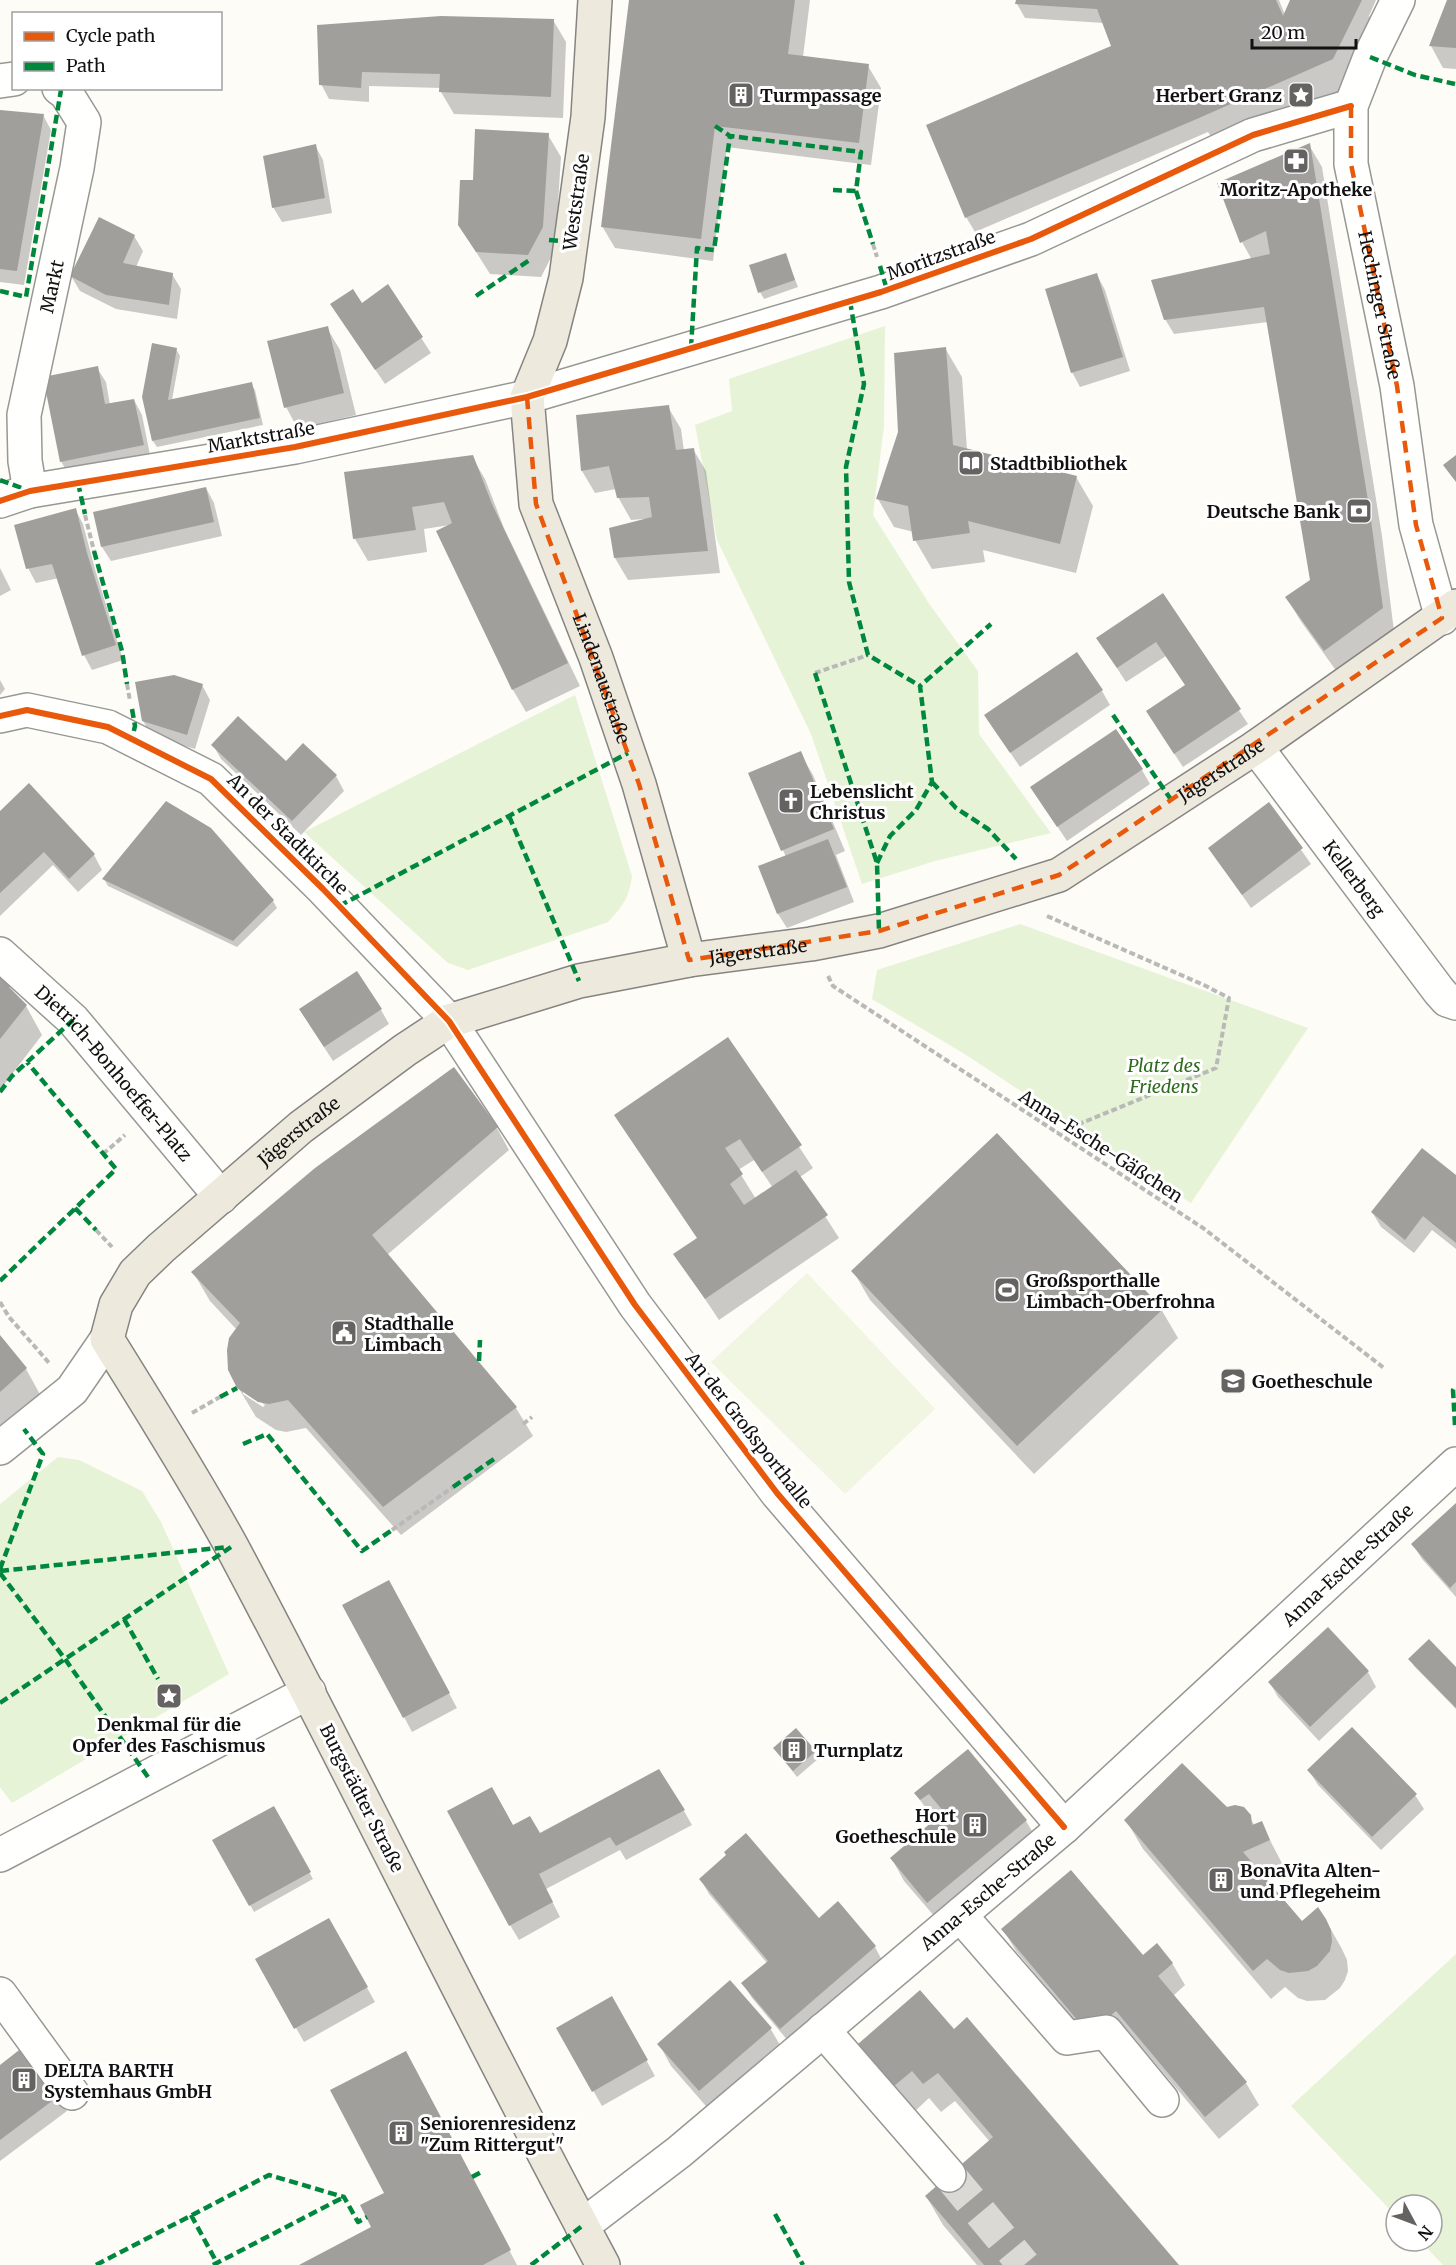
<svg xmlns="http://www.w3.org/2000/svg" width="1456" height="2265" font-family="Merriweather,serif">
  <style>
    .green { fill: #e7f3d7 }
    .pitch { fill: #f0f6e1 }
    .shadow { fill: #0003; fill-rule: evenodd }
    .building { fill: #a19f9c }
    .lines { fill: none; stroke-linecap: round; stroke-linejoin: round }
    .minor-tunnel { stroke: #dad9d4; stroke-width: 33; stroke-dasharray: 33 16; stroke-linecap: butt }
    .minor-casing { stroke: #979795; stroke-width: 36 }
    .major-casing { stroke: #858482; stroke-width: 36 }
    .path { stroke: #b9b9b8; stroke-width: 4; stroke-dasharray: 6 3; stroke-linecap: butt }
    .minor { stroke: #fffffe; stroke-width: 33 }
    .major { stroke: #ede9dc; stroke-width: 33 }
    .quiet { stroke: #00873e; stroke-width: 4.5; stroke-dasharray: 9 4.5; stroke-linecap: butt }
    .cycleway-casing { stroke: #fff; stroke-width: 10 }
    .cycleway { stroke: #e8590c; stroke-width: 6 }
    .marked { fill: none; stroke: #e8590c; stroke-width: 4.5; stroke-dasharray: 12 8; stroke-linejoin: round }
    .labels { text-anchor: middle; dominant-baseline: central; stroke-width: 6; stroke-linejoin: round; paint-order: stroke }
    .poi-label { font-size: 18px; font-weight: bold; fill: #111; stroke: #fff; text-anchor: start }
    .street-label { font-size: 18px; fill: #111; stroke: #fff }
    .park-label { font-size: 18px; font-style: italic; fill: #2f6b1f; stroke: #fff }
  </style>
  <rect width="100%" height="100%" fill="#fdfcf7"/>
  <path class="green" d="M885 326 884 426 873 515 930 605 978 671 979 734 1051 833 935 861 862 884 811 734 717 540 695 425 732 411 729 379Z
    M575 695 632 876C629 898 623 906 608 922L468 970 448 963 304 832Z
    M1020 924 1308 1028 1191 1203 963 1053 872 999 877 970Z
    M58 1457 79 1460 142 1491 161 1522 229 1674 12 1803 0 1787V1504Z
    M1456 1954V2265H1443L1420 2241H1432V2205H1396V2216L1291 2106Z"/>
  <path class="pitch" d="M807 1273 935 1409 845 1494 711 1362Z"/>
  <path class="shadow" d="M631 0H810L803 57 868 66 881 88 871 165 727 147 713 261 615 248 602 226Z
    M1017 0H1279L1285 15 1292 0H1376L1369 16 1378 30 1349 88 1217 146 1208 132 975 232 966 217 1113 47 1104 23 1025 18 1017 4Z
    M1448 0H1456V69L1443 68 1431 46Z
    M553 20 566 42 563 118 454 114 441 92V88L369 86V102L329 99 321 84 319 26Z
    M0 111 43 115 51 130 24 285 0 282Z
    M548 135 561 157 555 250 541 277 490 274 459 225 474 182Z
    M315 145 323 160 332 213 282 222 273 207Z
    M1309 145 1322 167 1382 536 1394 631 1337 672 1300 620 1287 598 1311 580 1268 322 1174 334 1165 319 1252 260 1242 242Z
    M134 236 143 251 136 267 172 274 181 289 177 319 116 309 80 291 71 276Z
    M785 254 798 287 764 299 760 292Z
    M1097 275 1105 290 1130 371 1080 387 1072 372Z
    M388 287 431 353 385 384 341 319Z
    M327 328 340 350 356 415 298 429 286 407Z
    M945 348 962 377 967 450 1076 477 1093 506 1076 573 983 550 985 562 932 569 915 540 914 532 894 527 878 499Z
    M176 349 180 356 172 400 251 384 255 390 263 425 157 447 153 441Z
    M97 368 106 382 110 405 134 400 142 415 151 460 69 476 61 461Z
    M668 407 681 429 684 451 693 449 706 471 720 573 628 580 615 558 644 519 631 520 618 497 616 489 595 493 582 471Z
    M472 457 485 479 504 528 580 686 526 712 513 690 438 532 450 525 424 529 427 552 368 561 355 539 345 473Z
    M206 488 214 503 222 536 111 561 102 547 95 514Z
    M75 509 83 524 95 569 123 660 92 670 84 655 59 578 36 583 28 568Z
    M0 568 11 590 0 596Z
    M1163 595 1248 724 1183 767 1156 726 1186 686 1166 656 1126 682 1107 653Z
    M0 680 5 689 0 695Z
    M202 685 210 700 195 749 152 736 143 721Z
    M1102 691 1110 705 1020 767 995 730Z
    M213 745 336 776 344 791 301 835 221 759Z
    M800 753 813 775 845 851 836 855 854 902 787 928 778 914 760 867 786 857 750 774Z
    M1142 770 1150 784 1067 841 1041 802Z
    M1269 804 1311 864 1251 908 1210 849Z
    M0 814 94 855 102 870 78 892 53 865 0 916Z
    M104 879 273 901 277 908 237 947 108 886Z
    M0 980 9 987 26 1006 42 1035 0 1090Z
    M381 1010 389 1024 333 1061 309 1024Z
    M728 1039 813 1168 800 1177 839 1238 719 1320 675 1254 698 1239 616 1115ZM754 1160 773 1188 756 1199 738 1170Z
    M497 1128 509 1150 387 1255 516 1408 533 1436 401 1535 306 1428 286 1432 276 1430 256 1417 238 1387 237 1330 210 1301 193 1272ZM243 1390 265 1405 263 1407 243 1394Z
    M1456 1177V1249L1432 1230 1414 1253 1381 1227 1372 1212Z
    M853 1271 1161 1309 1178 1338 1034 1474 870 1300Z
    M0 1338 26 1369 42 1398 0 1435Z
    M1456 1505V1597L1422 1559 1413 1545Z
    M397 1597 457 1708 412 1732 404 1717Z
    M1327 1629 1368 1672 1376 1687 1319 1741 1278 1697 1270 1683Z
    M1410 1659 1456 1669V1709L1414 1666Z
    M775 1749 814 1752 818 1759 797 1777Z
    M967 1751 1026 1821 1039 1843 941 1924 904 1881 892 1859 935 1822 916 1794Z
    M1309 1771 1415 1795 1424 1809 1381 1850 1318 1785Z
    M273 1808 313 1879 254 1912 214 1840Z
    M1227 1809 1249 1816 1255 1826 1261 1823 1285 1869 1264 1879 1302 1923 1325 1919 1342 1949 1347 1960 1348 1971 1345 1980 1340 1988 1325 2000 1307 2001 1298 1998 1285 1987 1271 1999 1143 1849 1126 1820Z
    M684 1811 692 1825 626 1860 620 1850 546 1889 560 1917 519 1940 510 1925 513 1827 539 1834Z
    M701 1880 818 1920 838 1903 875 1947 883 1962 789 2042 752 1998 743 1984 767 1963 709 1894Z
    M329 1920 375 2002 304 2042 257 1959Z
    M1003 1929 1172 1963 1185 1985 1173 1996 1246 2083 1259 2105 1219 2139 1129 2032 1103 2055 1016 1951Z
    M612 1998 655 2076 602 2106 558 2029Z
    M770 2028 783 2050 712 2113 671 2066 659 2044Z
    M954 2032 1177 2265H977L943 2225 926 2196 990 2142 955 2101 941 2112 929 2098 912 2114 877 2073 860 2044Z
    M0 2067 58 2096 67 2111 0 2161Z
    M414 2067 517 2265H302L373 2227 386 2193Z"/>
  <path class="building" d="M629 0H795L788 54 869 64 859 143 715 126 701 239 601 227Z
    M1016 0H1276L1283 16 1290 0H1362L1333 59 1199 118 965 218 926 125 1111 46 1097 9 1015 4Z
    M1447 0H1456V48L1429 46Z
    M441 16 554 19 551 97 439 92 440 74 362 72 361 88 319 85 317 25Z
    M0 110 44 114 17 271 0 269Z
    M475 129 549 133 543 227 528 255 476 252 458 225 460 180H473Z
    M1310 143 1370 513 1383 608 1324 651 1285 597 1310 580 1264 307 1164 320 1151 280 1270 254 1266 231 1240 243 1217 183Z
    M316 144 325 198 272 208 263 156Z
    M99 217 135 235 123 263 173 273 169 305 106 295 70 276Z
    M786 253 795 280 758 293 749 265Z
    M1097 273 1123 357 1071 373 1045 289Z
    M388 284 423 337 375 370 330 304 353 289 362 303Z
    M328 326 344 393 284 408 267 341Z
    M152 343 177 348 168 400 252 382 260 418 152 441 142 397Z
    M946 347 953 445 1077 476 1060 544 968 521 970 533 913 541 908 506 876 499 898 432 894 353Z
    M98 366 105 404 134 399 144 445 60 462 43 377Z
    M669 405 676 450 694 448 708 551 614 558 609 528 652 517 649 497 617 498 609 466 581 471 576 415Z
    M473 455 492 504 568 663 512 690 436 531 452 523 444 502 412 507 416 530 353 539 344 472Z
    M1456 455V482L1443 465Z
    M206 487 214 522 101 547 93 512Z
    M76 508 87 553 116 645 82 656 52 564 26 569 14 525Z
    M1163 593 1241 709 1174 754 1146 711 1185 685 1156 642 1117 668 1096 638Z
    M1077 652 1103 690 1010 753 984 715Z
    M174 675 203 684 187 735 142 721 135 682Z
    M238 716 286 761 303 743 337 775 292 821 211 745Z
    M1116 729 1143 769 1057 827 1030 787Z
    M801 751 834 829 781 851 748 773Z
    M29 783 95 854 69 879 44 852 0 893V811Z
    M166 801 211 828 274 900 233 941 102 879Z
    M1269 802 1303 848 1242 895 1208 848Z
    M828 839 847 887 777 914 758 866Z
    M357 971 382 1009 324 1047 299 1009Z
    M0 977 10 986 9 987 27 1005 0 1039Z
    M728 1037 802 1145 762 1172 740 1139 725 1148 743 1174 730 1184 744 1205 796 1170 828 1215 705 1299 673 1254 697 1238 614 1115Z
    M454 1067 498 1127 372 1235 517 1407 383 1507 288 1400 269 1404 258 1402 237 1388 228 1370 227 1350 229 1338 240 1323 191 1272 315 1168Z
    M997 1133 1163 1309 1017 1446 851 1271Z
    M1422 1148 1456 1175V1243L1423 1216 1405 1240 1371 1212Z
    M0 1335 27 1368 0 1392Z
    M1456 1503V1582L1450 1588 1411 1544Z
    M389 1580 450 1693 403 1718 342 1605Z
    M1328 1627 1369 1671 1310 1727 1268 1682Z
    M1429 1639 1456 1667V1708L1408 1659Z
    M1352 1727 1417 1794 1372 1837 1307 1770Z
    M796 1728 816 1751 793 1771 773 1748Z
    M968 1749 1027 1820 927 1903 890 1858 917 1835 916 1833 919 1830 920 1832 944 1812 929 1794 920 1800 914 1793Z
    M1182 1763 1227 1807 1235 1805 1244 1807 1251 1815 1252 1825 1262 1821 1270 1840 1243 1852 1302 1921 1318 1907 1326 1919 1331 1930 1332 1941 1330 1951 1317 1966 1308 1971 1289 1973 1280 1970 1267 1959 1253 1971 1124 1820Z
    M659 1769 685 1810 616 1846 610 1837 539 1874 553 1902 509 1926 447 1811 492 1787 513 1825 530 1816 540 1833Z
    M274 1806 311 1872 249 1906 212 1840Z
    M746 1833 819 1918 838 1901 876 1946 780 2029 741 1983 768 1961 699 1879 726 1855 724 1852Z
    M1071 1870 1143 1955 1157 1943 1173 1963 1158 1976 1247 2082 1205 2117 1116 2011 1089 2034 1001 1929Z
    M329 1918 368 1987 294 2029 255 1959Z
    M730 1980 772 2028 699 2091 657 2044Z
    M920 1990 954 2029 967 2017 1179 2265H984L925 2196 993 2137 938 2073 923 2084 912 2071 894 2086 858 2044Z
    M612 1996 648 2060 592 2092 556 2028Z
    M23 2047 60 2095 0 2140V2065Z
    M406 2051 511 2250 483 2265H299L371 2227 360 2205 384 2193 330 2090Z"/>
  <g class="lines">
    <path class="minor-tunnel" d="M949 2175 1024 2265"/>
    <g class="minor-casing">
      <g id="minor">
        <path id="s1" d="M1398 0 1370 57 1351 106V164L1397 386 1416 525 1442 618"/>
        <path d="M0 81 14 79"/>
        <path id="s2" d="M30 491 25 461 24 415 77 168 84 122 66 93 59 88"/>
        <path d="M0 501 30 491 295 447 527 397 881 292 1031 239 1253 135 1351 106"/>
        <path d="M0 716 27 710 108 727 211 779 323 889 449 1021 635 1305 777 1493 1064 1827"/>
        <path id="s3" d="M1256 747 1439 991 1447 1000 1456 1003"/>
        <path id="s4" d="M0 954 73 1020 221 1197"/>
        <path d="M0 1448 72 1390 107 1339"/>
        <path d="M0 1855 309 1692"/>
        <path d="M960 1915 1067 2038 1106 2032 1162 2100"/>
        <path d="M0 1994 72 2093"/>
        <path d="M823 2030 949 2175"/>
        <path id="s5" d="M582 2226 679 2152 1064 1827 1456 1464"/>
      </g>
    </g>
    <g class="major-casing">
      <g id="major">
        <path id="s6" d="M595 0 588 117 566 278 550 341 527 397 536 504 596 658 639 784 689 960"/>
        <path id="s7" d="M603 2265C475 2028 359 1785 232 1547 193 1476 149 1407 107 1339L116 1305 135 1273 161 1248 301 1127 405 1050 449 1021 579 981 689 960 811 944 879 931 1059 875 1256 747 1456 606"/>
      </g>
    </g>
    <path class="path" d="M873 244 877 257
      M85 515 94 551
      M815 673 868 655
      M127 684 130 701
      M1047 916 1206 986 1229 998 1216 1068 1057 1133
      M828 976 833 986 1203 1228 1384 1368
      M103 1154 125 1135
      M96 1230 112 1247
      M0 1302 9 1317 50 1364
      M192 1413 220 1397
      M523 1424 532 1417
      M392 1530 453 1487"/>
    <use href="#minor" class="minor"/>
    <use href="#major" class="major"/>
    <path class="quiet" d="M1370 57 1415 75 1455 84
      M715 126 730 136 861 152 856 191 873 244
      M833 190 856 191
      M549 240 571 242
      M880 266 887 290
      M0 291 26 297 61 90
      M476 296 531 259
      M850 301 864 384 846 467 849 582 868 655 920 686
      M691 348 697 248 714 250 730 136 732 138
      M0 480 30 491
      M78 483 85 514
      M94 551 122 651 127 684
      M815 673 877 863 879 931
      M132 709 135 726 132 739
      M1113 715 1172 801
      M932 782 956 808 988 829 1016 859
      M509 816 579 981
      M877 863 890 836 916 810 932 782 920 686 991 624
      M339 906 628 753
      M0 1092 12 1076 73 1020
      M75 1208 96 1230
      M0 1281 116 1169 27 1062
      M479 1361 480 1340
      M220 1397 237 1388
      M1455 1425 1453 1390 1456 1386
      M243 1444 267 1434 362 1551 392 1530
      M453 1487 494 1459
      M0 1569 43 1454 24 1429
      M0 1571 228 1547
      M0 1573 65 1659 148 1777
      M124 1619 158 1679
      M0 1703 231 1547
      M472 2177 483 2171
      M775 2214 803 2265
      M191 2215 217 2263
      M96 2265 269 2175 344 2197 358 2222 367 2217
      M213 2265 344 2197
      M531 2265 582 2226"/>
    <g class="cycleway-casing">
      <path id="cycleway" d="M0 501 30 491 295 447 527 397 881 292 1031 239 1253 135 1351 106
        M0 716 27 710 108 727 211 779 323 889 449 1021 635 1305 777 1493 1064 1827"/>
    </g>
    <use href="#cycleway" class="cycleway"/>
  </g>
  <path class="marked" d="M1351 106V164L1397 386 1416 525 1442 618 1059 875 879 931 689 960 639 784 536 504 527 397 881 292 1031 239 1253 135Z"/>
  <defs>
    <g id="building-square" transform="scale(1.35)"><rect x="-9" y="-9" width="18" height="18" rx="4" fill="#646362" stroke="#fff"/><path d="M-4-6H4V6H1V3H-1V6H-4ZM-2.5-4.3h1.7v1.8h-1.7ZM.8-4.3h1.7v1.8H.8ZM-2.5-1h1.7V.8h-1.7ZM.8-1h1.7V.8H.8Z" fill="#fff"/></g>
    <g id="sight-square" transform="scale(1.35)"><rect x="-9" y="-9" width="18" height="18" rx="4" fill="#646362" stroke="#fff"/><path d="M0-6L1.8-2.2L6-1.7L2.9 1.2L3.7 5.4L0 3.3L-3.7 5.4L-2.9 1.2L-6-1.7L-1.8-2.2Z" fill="#fff"/></g>
    <g id="pharmacy-square" transform="scale(1.35)"><rect x="-9" y="-9" width="18" height="18" rx="4" fill="#646362" stroke="#fff"/><path d="M-2-6h4v4h4v4h-4v4h-4v-4h-4v-4h4Z" fill="#fff"/></g>
    <g id="library-square" transform="scale(1.35)"><rect x="-9" y="-9" width="18" height="18" rx="4" fill="#646362" stroke="#fff"/><path d="M-6-4Q-3-5.5-.7-3.5V5Q-3 3-6 4ZM6-4Q3-5.5 .7-3.5V5Q3 3 6 4Z" fill="#fff"/></g>
    <g id="bank-square" transform="scale(1.35)"><rect x="-9" y="-9" width="18" height="18" rx="4" fill="#646362" stroke="#fff"/><path d="M-6-4H6V4H-6ZM0-2.3a2.3 2.3 0 1 0 0 4.6a2.3 2.3 0 1 0 0-4.6Z" fill="#fff"/></g>
    <g id="church-square" transform="scale(1.35)"><rect x="-9" y="-9" width="18" height="18" rx="4" fill="#646362" stroke="#fff"/><path d="M-1.2-6h2.4v3.5h3.3v2.4h-3.3V6h-2.4V-.1h-3.3v-2.4h3.3Z" fill="#fff"/></g>
    <g id="stadium-square" transform="scale(1.35)"><rect x="-9" y="-9" width="18" height="18" rx="4" fill="#646362" stroke="#fff"/><path d="M0-5a6.5 5 0 1 0 0 10a6.5 5 0 1 0 0-10ZM-3.5-1.8h7v3.6h-7Z" fill="#fff"/></g>
    <g id="civic-square" transform="scale(1.35)"><rect x="-9" y="-9" width="18" height="18" rx="4" fill="#646362" stroke="#fff"/><path d="M-.6-6.5H3V-4.5H.6V-3L4-1V1h2V6H-6V1h2V-1L-.6-3ZM-1.2 2.5V6h2.4V2.5Z" fill="#fff"/></g>
    <g id="school-square" transform="scale(1.35)"><rect x="-9" y="-9" width="18" height="18" rx="4" fill="#646362" stroke="#fff"/><path d="M0-5L7-2L0 1L-7-2ZM-4 1L0 2.5L4 1V4Q0 6-4 4Z" fill="#fff"/></g>
  </defs>
  <g fill-rule="evenodd">
    <use href="#building-square" x="741" y="95"/>
    <use href="#sight-square" x="1301" y="95"/>
    <use href="#pharmacy-square" x="1296" y="161"/>
    <use href="#library-square" x="971" y="463"/>
    <use href="#bank-square" x="1359" y="511"/>
    <use href="#church-square" x="791" y="801"/>
    <use href="#stadium-square" x="1007" y="1290"/>
    <use href="#civic-square" x="344" y="1333"/>
    <use href="#school-square" x="1233" y="1381"/>
    <use href="#sight-square" x="169" y="1696"/>
    <use href="#building-square" x="794" y="1750"/>
    <use href="#building-square" x="975" y="1825"/>
    <use href="#building-square" x="1221" y="1880"/>
    <use href="#building-square" x="24" y="2080"/>
    <use href="#building-square" x="401" y="2133"/>
  </g>
  <g class="labels">
    <g class="poi-label">
      <text x="760" y="95">Turmpassage</text>
      <text x="1282" y="95" text-anchor="end">Herbert Granz</text>
      <text x="1296" y="189" text-anchor="middle">Moritz-Apotheke</text>
      <text x="990" y="463">Stadtbibliothek</text>
      <text x="1340" y="511" text-anchor="end">Deutsche Bank</text>
      <text x="810" y="791">Lebenslicht<tspan x="810" dy="21">Christus</tspan></text>
      <text x="1026" y="1280">Großsporthalle<tspan x="1026" dy="21">Limbach-Oberfrohna</tspan></text>
      <text x="364" y="1323">Stadthalle<tspan x="364" dy="21">Limbach</tspan></text>
      <text x="1252" y="1381">Goetheschule</text>
      <text x="169" y="1724" text-anchor="middle">Denkmal für die<tspan x="169" dy="21">Opfer des Faschismus</tspan></text>
      <text x="814" y="1750">Turnplatz</text>
      <text x="956" y="1815" text-anchor="end">Hort<tspan x="956" dy="21">Goetheschule</tspan></text>
      <text x="1240" y="1870">BonaVita Alten-<tspan x="1240" dy="21">und Pflegeheim</tspan></text>
      <text x="44" y="2070">DELTA BARTH<tspan x="44" dy="21">Systemhaus GmbH</tspan></text>
      <text x="420" y="2123">Seniorenresidenz<tspan x="420" dy="21">"Zum Rittergut"</tspan></text>
    </g>
    <g class="street-label">
      <text transform="translate(576 202) rotate(-82)">Weststraße</text>
      <text transform="translate(941 255) rotate(-20)">Moritzstraße</text>
      <text stroke="none"><textPath href="#s2" startOffset="208">Markt</textPath></text>
      <text stroke="none"><textPath href="#s1" startOffset="318">Hechinger Straße</textPath></text>
      <text transform="translate(261 437) rotate(-10)">Marktstraße</text>
      <text stroke="none"><textPath href="#s6" startOffset="699">Lindenaustraße</textPath></text>
      <text stroke="none"><textPath href="#s7" startOffset="2348">Jägerstraße</textPath></text>
      <text transform="translate(288 834) rotate(45)">An der Stadtkirche</text>
      <text stroke="none"><textPath href="#s3" startOffset="164">Kellerberg</textPath></text>
      <text stroke="none"><textPath href="#s7" startOffset="1844">Jägerstraße</textPath></text>
      <text stroke="none"><textPath href="#s4" startOffset="165">Dietrich-Bonhoeffer-Platz</textPath></text>
      <text stroke="none"><textPath href="#s7" startOffset="1340">Jägerstraße</textPath></text>
      <text transform="translate(1101 1146) rotate(33)">Anna-Esche-Gäßchen</text>
      <text transform="translate(749 1430) rotate(52)">An der Großsporthalle</text>
      <text stroke="none"><textPath href="#s5" startOffset="1012">Anna-Esche-Straße</textPath></text>
      <text transform="translate(362 1798) rotate(63)">Burgstädter Straße</text>
      <text stroke="none"><textPath href="#s5" startOffset="526">Anna-Esche-Straße</textPath></text>
    </g>
    <g class="park-label">
      <text x="1164" y="1065">Platz des<tspan x="1164" dy="21">Friedens</tspan></text>
    </g>
  </g>
  <rect x="12" y="12" width="210" height="78" fill="#ffffff" stroke="#a0a0a0" stroke-width="1.5"/>
  <rect x="24" y="32" width="30" height="9" fill="#e8590c" stroke="#a0a0a0" stroke-width="1.5"/>
  <text x="66" y="42" font-size="18" fill="#111111">Cycle path</text>
  <rect x="24" y="62" width="30" height="9" fill="#00873e" stroke="#a0a0a0" stroke-width="1.5"/>
  <text x="66" y="72" font-size="18" fill="#111111">Path</text>
  <g transform="translate(1414 2223) rotate(131)"><circle r="28" fill="#ffffff" stroke="#a0a0a0" stroke-width="1.5"/>
  <path d="M0-4.5L10 22L0 15L-10 22Z" fill="#646362"/>
  <text y="-9" font-size="16" font-weight="bold" text-anchor="middle" fill="#111111">N</text>
  </g>
  <path d="M1252 39v9h104v-9" fill="none" stroke="#111111" stroke-width="3"/>
  <text x="1261" y="39" font-size="18" fill="#111111" stroke="#ffffff" stroke-width="4.5" paint-order="stroke">20 m</text>
</svg>
